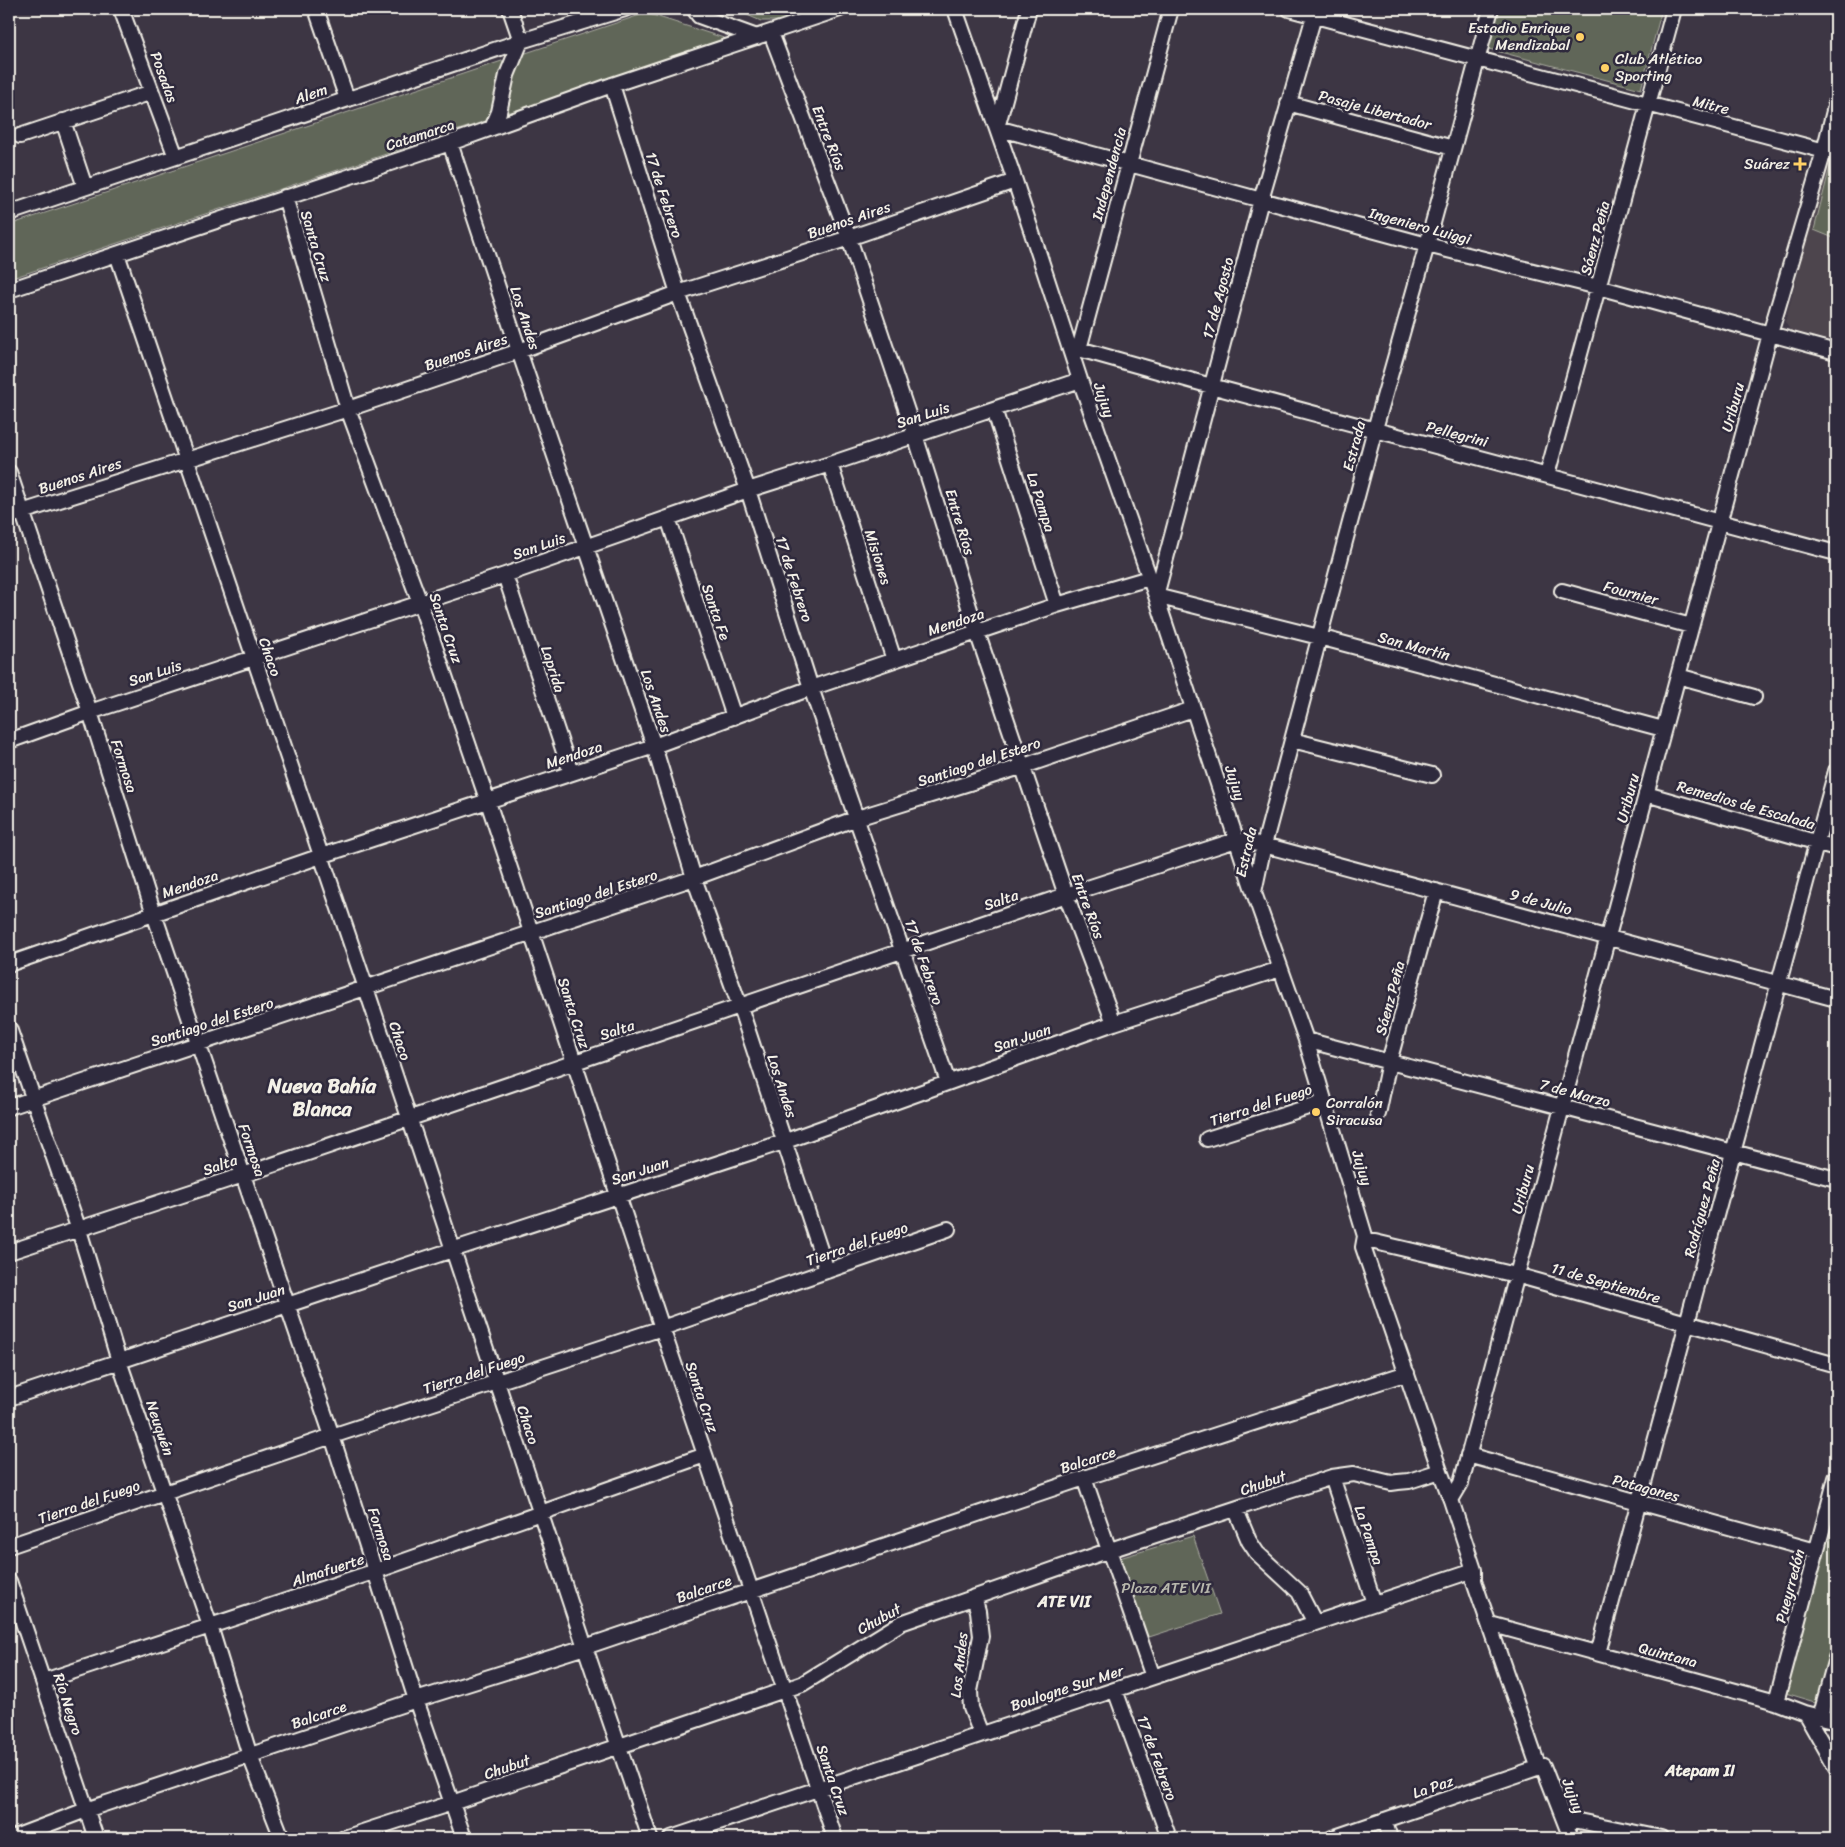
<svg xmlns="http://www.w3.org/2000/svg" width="1845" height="1847" font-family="Sriracha,sans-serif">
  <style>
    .built { fill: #4e444d }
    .green { fill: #616658; stroke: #aaaca0 }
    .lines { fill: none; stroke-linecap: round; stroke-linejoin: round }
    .minor-casing { stroke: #f4f1e8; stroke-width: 18 }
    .minor { stroke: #2f2a3d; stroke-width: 14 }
    .poi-dot { fill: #ffd166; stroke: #2f2a3d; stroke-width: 2 }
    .labels { text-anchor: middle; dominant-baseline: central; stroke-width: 5; stroke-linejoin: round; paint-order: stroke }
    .poi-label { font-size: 15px; fill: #f4f1e8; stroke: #2f2a3d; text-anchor: end }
    .street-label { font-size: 15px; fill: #f4f1e8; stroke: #2f2a3d }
    .park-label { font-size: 15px; fill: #b9b9ae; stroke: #2f2a3d }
    .neighbourhood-label { font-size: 16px; font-weight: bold; fill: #f4f1e8; stroke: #2f2a3d }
    .district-label { font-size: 20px; font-weight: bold; fill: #f4f1e8; stroke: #2f2a3d }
  </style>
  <rect width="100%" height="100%" fill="#3d3644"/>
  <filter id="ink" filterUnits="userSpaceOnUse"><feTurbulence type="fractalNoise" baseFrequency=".02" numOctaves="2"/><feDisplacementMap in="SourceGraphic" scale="10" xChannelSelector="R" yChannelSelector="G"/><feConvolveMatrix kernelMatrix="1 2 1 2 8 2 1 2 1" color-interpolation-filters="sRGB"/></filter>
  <g filter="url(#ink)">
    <path class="built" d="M1834 158 1836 159V342L1790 330 1785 322 1827 163Z"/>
    <path class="green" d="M738 9H828L784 21H761L740 12Z
      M1496 9H1662L1641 89 1485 48Z
      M646 13 730 40 9 279V225Z
      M1831 163 1836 164V239L1814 230Z
      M1836 1497V1708L1782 1692Z
      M1193 1536 1220 1614 1140 1640 1113 1560Z"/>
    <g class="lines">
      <g class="minor-casing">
        <path id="minor" d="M121 9 176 157
          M316 9 347 99
          M694 9 699 16 757 37
          M955 9 1015 181 1080 380 1156 596 1254 893 1306 1040 1365 1236 1363 1247 1440 1471 1451 1500 1474 1570V1581L1537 1763 1543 1766
          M1029 9 997 128 1427 245 1598 287 1836 352
          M1289 9 1836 154
          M1316 9 1261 200 1156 596 1319 637 1663 729
          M771 33 849 238 915 435 977 632 1066 895 1114 1023
          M612 85 678 293 748 490 811 688 948 1082
          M1288 103 1453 148
          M63 121 85 187
          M492 128 499 112 507 75 521 41 510 9
          M20 136 152 92
          M450 143 519 351 654 746 694 878 740 1007 827 1271
          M285 197 348 409 420 603 488 802 662 1328 835 1838
          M9 213 521 41 625 9
          M117 254 366 988 585 1647 650 1838
          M9 290 450 143 612 85 840 9
          M1079 349 1171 9
          M1071 352 1079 349 1211 386 1836 553
          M994 409 1057 605
          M830 464 894 660
          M9 472 90 712 154 914 332 1436 416 1700 464 1838
          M1547 475 1674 9
          M9 516 348 409 519 351 678 293 849 238 1015 181
          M668 518 734 717
          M505 575 571 773
          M1562 591 1691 626
          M1678 676 1754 697
          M1292 740 1432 775
          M9 741 90 712 505 575 748 490 830 464 1080 380
          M1646 794 1836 848
          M1254 892 1264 845 1375 429 1427 245 1491 9
          M9 964 321 856 654 746 811 688 1057 605 1149 578
          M9 1028 79 1230 119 1361 210 1626 250 1756 282 1838
          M1306 1040 1836 1179
          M9 1107 694 878 857 818 1024 766 1193 709
          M1378 1114 1389 1062 1436 891
          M1207 1139 1324 1102
          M1364 1242H1375L1516 1275 1836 1365
          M9 1252 243 1175 1066 895 1236 840 1264 845 1836 999
          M9 1398 452 1250 783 1142 1114 1023 1280 969
          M1468 1455 1816 1551
          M1332 1477 1374 1603
          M1084 1478 1153 1677
          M1451 1500 1461 1483 1770 334 1824 151 1836 103
          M1236 1510 1249 1541 1257 1553 1299 1592 1315 1623
          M9 1546 332 1436 662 1328 948 1229
          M9 1581 96 1838
          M974 1597 978 1611 981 1636 970 1691 971 1708 981 1734
          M1490 1624 1776 1702 1805 1713 1836 1721
          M1598 1653 1836 771
          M44 1681 376 1571 705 1455
          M1115 1690 1169 1838
          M1776 1702 1836 1478
          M1805 1713 1836 1768
          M1820 1717 1836 1658
          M1543 1766 1571 1838
          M1564 1818 1661 1838
          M1384 1820 1390 1838
          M12 1838 86 1810 416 1700 585 1647 1084 1478 1407 1373
          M344 1838 452 1803 802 1684 901 1623 1110 1550 1332 1477 1354 1474 1391 1483 1398 1482 1409 1481 1440 1471
          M671 1838 1474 1570
          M1332 1838 1543 1766"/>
      </g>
      <use href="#minor" class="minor"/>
    </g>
  </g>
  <g class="poi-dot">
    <circle cx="1580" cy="37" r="5"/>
    <circle cx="1605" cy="68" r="5"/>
    <path d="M1797.5 156.5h5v5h5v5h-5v5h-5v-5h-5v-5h5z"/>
    <circle cx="1316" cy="1112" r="5"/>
  </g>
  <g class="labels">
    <g class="poi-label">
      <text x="1570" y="28">Estadio Enrique<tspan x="1570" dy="17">Mendizabal</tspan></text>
      <text x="1615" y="59" text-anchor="start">Club Atlético<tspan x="1615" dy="17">Sporting</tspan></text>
      <text x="1790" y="164">Suárez</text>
      <text x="1326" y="1103" text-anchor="start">Corralón<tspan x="1326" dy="17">Siracusa</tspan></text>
    </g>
    <g class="street-label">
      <text transform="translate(164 77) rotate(70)">Posadas</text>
      <text transform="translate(311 94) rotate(-19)">Alem</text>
      <text transform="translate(1711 105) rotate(14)">Mitre</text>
      <text transform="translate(1375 110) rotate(15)">Pasaje Libertador</text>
      <text transform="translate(420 135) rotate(-18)">Catamarca</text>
      <text transform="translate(829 138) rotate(69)">Entre Ríos</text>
      <text transform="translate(1109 174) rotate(-75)">Independencia</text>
      <text transform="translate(664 195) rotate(72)">17 de Febrero</text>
      <text transform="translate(849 220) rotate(-19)">Buenos Aires</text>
      <text transform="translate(1420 226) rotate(15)">Ingeniero Luiggi</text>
      <text transform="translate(1595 238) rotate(-75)">Sáenz Peña</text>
      <text transform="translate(316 246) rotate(73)">Santa Cruz</text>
      <text transform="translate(1218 298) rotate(-75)">17 de Agosto</text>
      <text transform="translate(525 318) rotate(72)">Los Andes</text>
      <text transform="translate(466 352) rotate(-19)">Buenos Aires</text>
      <text transform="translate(1104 400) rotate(71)">Jujuy</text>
      <text transform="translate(1733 407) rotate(-75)">Uriburu</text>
      <text transform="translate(923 415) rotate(-18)">San Luis</text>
      <text transform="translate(1457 434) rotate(15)">Pellegrini</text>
      <text transform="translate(1354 446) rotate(-75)">Estrada</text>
      <text transform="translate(80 476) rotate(-18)">Buenos Aires</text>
      <text transform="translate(1041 502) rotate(72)">La Pampa</text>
      <text transform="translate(960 522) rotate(73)">Entre Ríos</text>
      <text transform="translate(539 546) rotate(-19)">San Luis</text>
      <text transform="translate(878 557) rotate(72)">Misiones</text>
      <text transform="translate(794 579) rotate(72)">17 de Febrero</text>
      <text transform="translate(1631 593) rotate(15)">Fournier</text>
      <text transform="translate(716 612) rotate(71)">Santa Fe</text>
      <text transform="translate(956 622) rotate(-18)">Mendoza</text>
      <text transform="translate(446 628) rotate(71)">Santa Cruz</text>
      <text transform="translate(1414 646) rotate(15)">San Martín</text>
      <text transform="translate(270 657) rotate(71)">Chaco</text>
      <text transform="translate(553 669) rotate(72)">Laprida</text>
      <text transform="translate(155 673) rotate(-18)">San Luis</text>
      <text transform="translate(656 701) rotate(71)">Los Andes</text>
      <text transform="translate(574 755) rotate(-18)">Mendoza</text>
      <text transform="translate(979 762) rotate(-18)">Santiago del Estero</text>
      <text transform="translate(124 766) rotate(72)">Formosa</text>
      <text transform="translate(1235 783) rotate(72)">Jujuy</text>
      <text transform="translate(1628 798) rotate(-75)">Uriburu</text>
      <text transform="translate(1746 805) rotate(16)">Remedios de Escalada</text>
      <text transform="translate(1246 852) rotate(-77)">Estrada</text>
      <text transform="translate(190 884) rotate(-19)">Mendoza</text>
      <text transform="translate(596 894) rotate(-18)">Santiago del Estero</text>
      <text transform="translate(1001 900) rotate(-19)">Salta</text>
      <text transform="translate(1541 902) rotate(15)">9 de Julio</text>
      <text transform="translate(1088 906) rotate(70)">Entre Ríos</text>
      <text transform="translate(924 962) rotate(71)">17 de Febrero</text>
      <text transform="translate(1390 998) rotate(-75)">Sáenz Peña</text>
      <text transform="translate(574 1013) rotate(72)">Santa Cruz</text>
      <text transform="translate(212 1022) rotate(-18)">Santiago del Estero</text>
      <text transform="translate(617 1030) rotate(-18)">Salta</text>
      <text transform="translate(1022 1038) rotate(-19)">San Juan</text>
      <text transform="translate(400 1041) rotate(72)">Chaco</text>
      <text transform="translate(782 1086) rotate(72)">Los Andes</text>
      <text transform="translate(1575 1093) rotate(15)">7 de Marzo</text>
      <text transform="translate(1261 1105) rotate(-18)">Tierra del Fuego</text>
      <text transform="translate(252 1150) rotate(71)">Formosa</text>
      <text transform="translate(220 1165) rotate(-19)">Salta</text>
      <text transform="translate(1362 1168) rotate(73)">Jujuy</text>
      <text transform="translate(640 1171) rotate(-18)">San Juan</text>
      <text transform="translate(1523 1189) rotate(-75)">Uriburu</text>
      <text transform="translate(1702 1208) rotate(-75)">Rodríguez Peña</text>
      <text transform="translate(857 1244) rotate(-19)">Tierra del Fuego</text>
      <text transform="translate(1606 1283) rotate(16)">11 de Septiembre</text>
      <text transform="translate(256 1298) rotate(-18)">San Juan</text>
      <text transform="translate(474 1373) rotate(-18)">Tierra del Fuego</text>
      <text transform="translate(702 1397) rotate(71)">Santa Cruz</text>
      <text transform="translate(528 1425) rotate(72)">Chaco</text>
      <text transform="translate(160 1428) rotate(71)">Neuquén</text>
      <text transform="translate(1088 1460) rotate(-18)">Balcarce</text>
      <text transform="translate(1263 1483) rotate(-19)">Chubut</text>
      <text transform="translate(1646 1488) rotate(15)">Patagones</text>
      <text transform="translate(89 1502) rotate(-19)">Tierra del Fuego</text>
      <text transform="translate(381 1534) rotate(72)">Formosa</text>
      <text transform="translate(1369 1535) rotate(71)">La Pampa</text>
      <text transform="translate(328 1570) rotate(-18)">Almafuerte</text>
      <text transform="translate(1790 1586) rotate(-75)">Pueyrredón</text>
      <text transform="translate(704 1589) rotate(-19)">Balcarce</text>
      <text transform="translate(879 1619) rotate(-29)">Chubut</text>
      <text transform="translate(1668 1655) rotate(15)">Quintana</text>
      <text transform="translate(959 1665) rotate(-84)">Los Andes</text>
      <text transform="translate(1067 1688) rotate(-18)">Boulogne Sur Mer</text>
      <text transform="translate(68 1704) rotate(72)">Río Negro</text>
      <text transform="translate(319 1715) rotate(-19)">Balcarce</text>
      <text transform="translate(1157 1758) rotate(70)">17 de Febrero</text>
      <text transform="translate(507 1767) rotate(-19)">Chubut</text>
      <text transform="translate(833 1780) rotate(71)">Santa Cruz</text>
      <text transform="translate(1433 1787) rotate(-19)">La Paz</text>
      <text transform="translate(1573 1796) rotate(69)">Jujuy</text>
    </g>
    <g class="park-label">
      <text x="1166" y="1588">Plaza ATE VII</text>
    </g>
    <g class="neighbourhood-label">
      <text x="1064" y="1601">ATE VII</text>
      <text x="1700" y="1770">Atepam II</text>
    </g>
    <g class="district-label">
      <text x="322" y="1086">Nueva Bahía<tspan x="322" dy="23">Blanca</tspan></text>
    </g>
  </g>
  <rect width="1845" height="1847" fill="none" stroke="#2f2a3d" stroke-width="30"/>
  <rect x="15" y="15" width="1815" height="1817" fill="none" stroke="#f4f1e8" stroke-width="2" filter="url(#ink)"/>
</svg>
